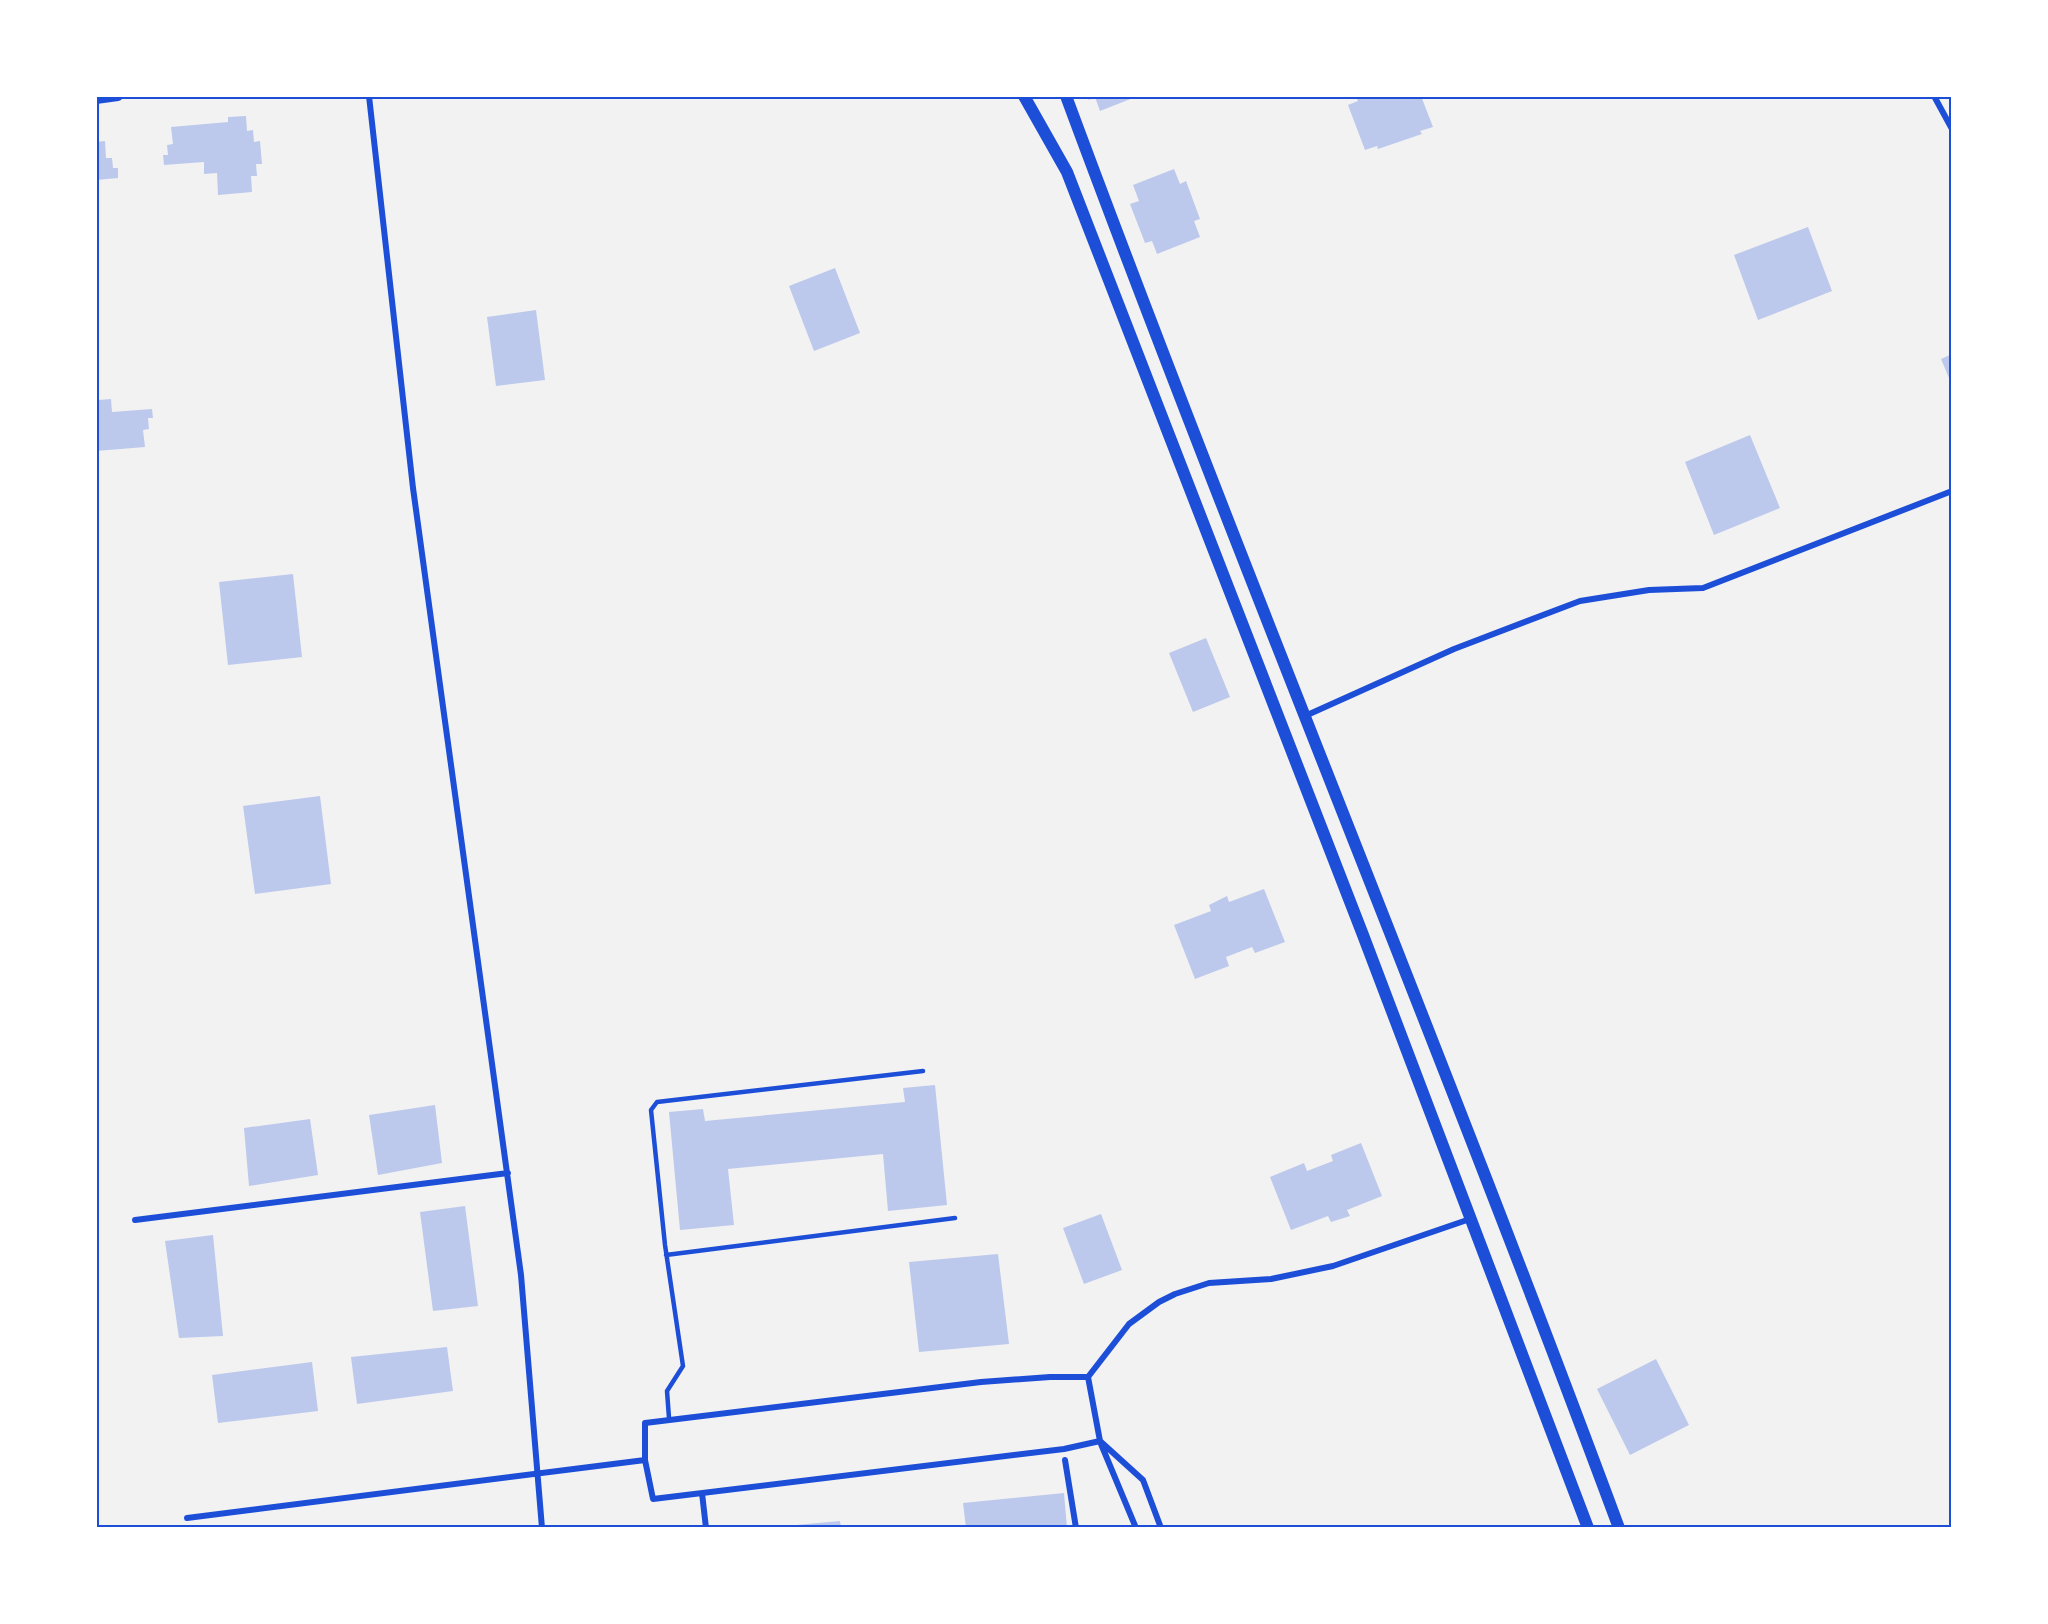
<svg xmlns="http://www.w3.org/2000/svg" width="2048" height="1624" font-family="'Roboto Condensed',sans-serif">
  <style>
    .building { fill: #bdc9ec }
    .lines { fill: none; stroke-linecap: round; stroke-linejoin: round }
    .service { stroke: #1d4ed8; stroke-width: 4.5 }
    .minor { stroke: #1d4ed8; stroke-width: 6 }
    .tertiary { stroke: #1d4ed8; stroke-width: 10 }
    .secondary { stroke: #1d4ed8; stroke-width: 12 }
    .neatline { fill: none; stroke: #1d4ed8; stroke-width: 2 }
  </style>
  <rect width="100%" height="100%" fill="#f2f2f2"/>
  <path class="building" d="M1087 96H1138L1100 111 1095 97 1089 100Z
    M1421 96 1433 127 1420 131 1422 134 1378 149 1377 146 1365 150 1348 105 1358 101 1356 97Z
    M246 116 247 131 253 130 254 142 260 141 262 164H256L257 176H251L252 192 218 195 217 173 204 174V162L164 165 163 155H168L167 145 173 144 171 127 228 122V117Z
    M105 141 106 158H112L113 168H118V178L96 180V142Z
    M1174 169 1180 184 1186 181 1200 219 1194 221 1200 237 1157 254 1152 241 1145 243 1130 204 1139 201 1133 185Z
    M1808 227 1832 291 1758 320 1734 255Z
    M835 268 860 333 814 351 789 286Z
    M536 310 545 380 496 386 487 317Z
    M1952 354V385L1941 359Z
    M96 380 99 400 111 399 112 412 152 409 153 418H148L149 429 143 430 145 447 96 451Z
    M1750 435 1780 508 1714 535 1685 462Z
    M293 574 302 657 228 665 219 582Z
    M1206 638 1230 697 1193 712 1169 653Z
    M320 796 331 884 255 894 243 806Z
    M1264 889 1285 942 1255 953 1252 947 1226 957 1229 966 1195 979 1174 925 1211 911 1209 905 1227 896 1229 902Z
    M935 1085 947 1205 888 1211 883 1154 728 1169 734 1225 680 1230 669 1112 703 1109 705 1121 905 1102 903 1088Z
    M435 1105 442 1163 378 1175 369 1115Z
    M310 1119 318 1175 249 1186 244 1128Z
    M1361 1143 1382 1196 1347 1210 1350 1216 1331 1222 1328 1216 1291 1230 1270 1177 1304 1163 1307 1171 1333 1161 1331 1155Z
    M465 1206 478 1306 433 1311 420 1212Z
    M1101 1214 1122 1270 1084 1284 1063 1228Z
    M213 1235 223 1336 179 1338 165 1241Z
    M998 1254 1009 1344 919 1352 909 1262Z
    M447 1347 453 1391 357 1404 351 1357Z
    M1656 1359 1689 1425 1630 1455 1597 1389Z
    M312 1362 318 1411 218 1423 212 1375Z
    M1064 1493 1067 1528H966L963 1503Z
    M840 1521 841 1528H785V1526Z"/>
  <g class="lines">
    <path class="service" d="M666 1255 955 1218
      M669 1418 667 1391 683 1366 665 1245 651 1110 657 1102 923 1071"/>
    <path class="minor" d="M369 96 413 488 521 1275 542 1528
      M1934 96 1952 129
      M1305 716 1454 649 1580 601 1649 590 1703 588 1952 491
      M135 1220 508 1173
      M1050 1377H1088L1100 1441 1064 1449 653 1499 645 1460V1423L981 1382Z
      M1088 1377 1129 1324 1159 1302 1175 1294 1209 1283 1271 1279 1333 1266 1470 1219
      M1100 1441 1143 1480 1161 1528
      M1101 1444 1136 1528
      M1065 1460 1076 1528
      M702 1493 706 1528
      M187 1518 645 1460"/>
    <path class="tertiary" d="M96 99 118 96"/>
    <path class="secondary" d="M1024 96 1067 172 1363 935 1588 1528
      M1066 96C1244 576 1441 1048 1619 1528"/>
  </g>
  <rect width="2048" height="1624" fill="none" stroke="#ffffff" stroke-width="195"/>
  <rect x="98" y="98" width="1852" height="1428" class="neatline"/>
</svg>
